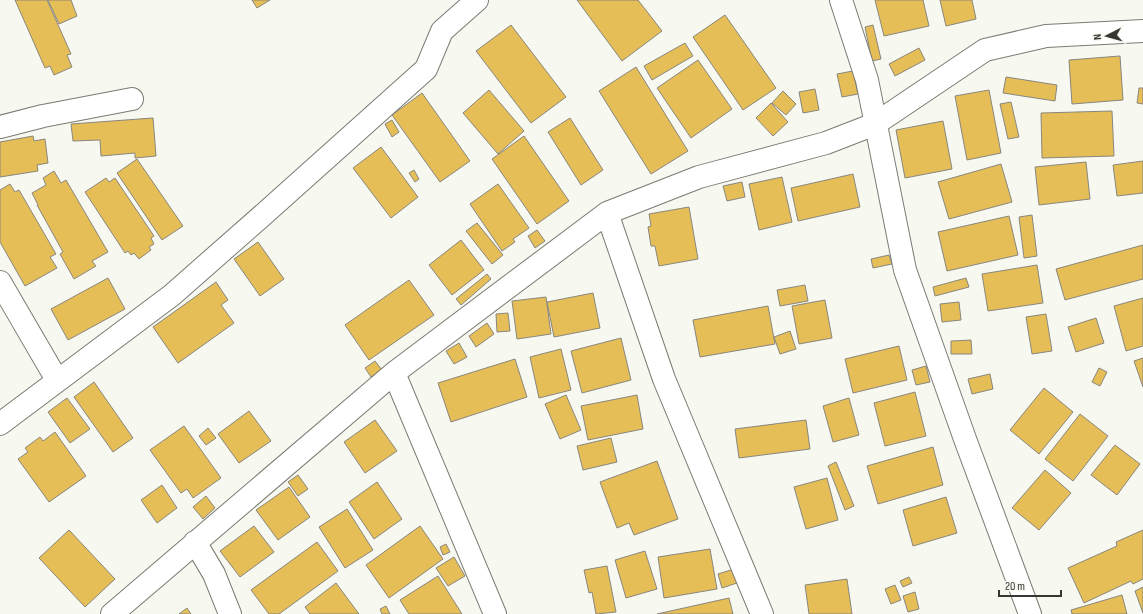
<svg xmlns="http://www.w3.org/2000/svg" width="1143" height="614" font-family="'Sofia Sans Condensed',sans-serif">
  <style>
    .building { fill: #e6be57; stroke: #89867e }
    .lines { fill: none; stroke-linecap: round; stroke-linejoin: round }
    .street-casing { stroke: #7a7b73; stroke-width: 24 }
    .street { stroke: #fff; stroke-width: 22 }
  </style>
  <rect width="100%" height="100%" fill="#f7f9f0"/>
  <path class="building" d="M15 0H47L71 54 67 55 72 67 54 75 50 66 45 68Z
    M48 0H71L77 16 59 24Z
    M252 0H270L257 8Z
    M577 0H638L662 31 622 61Z
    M875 0H923L929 26 884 36Z
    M940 0H972L976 19 946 26Z
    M725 15 776 88 743 110 693 37Z
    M511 25 566 97 531 123 476 51Z
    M873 25 881 59 872 61 865 27Z
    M685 43 693 56 652 80 644 66Z
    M919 48 925 60 895 76 889 64Z
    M1120 56 1123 100 1072 104 1069 60Z
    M698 60 732 109 691 138 657 88Z
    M636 67 688 151 651 174 599 91Z
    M853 71 858 94 842 97 837 74Z
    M1006 77 1057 85 1055 101 1003 93Z
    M1139 88H1143V104L1137 103Z
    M815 89 819 110 803 113 799 92Z
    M489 90 524 131 498 154 463 113Z
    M989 90 1001 153 967 160 955 96Z
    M783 91 796 104 786 115 772 103Z
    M422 93 470 161 440 182 392 115Z
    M1011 102 1019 137 1008 139 1000 104Z
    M771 103 788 122 773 136 756 118Z
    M1112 111 1114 156 1042 158 1041 113Z
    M153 118 156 156 135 158V153L101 156 100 140 73 141 71 124Z
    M570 118 603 170 581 185 548 132Z
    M392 120 399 132 392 137 385 124Z
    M943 121 952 169 905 178 896 130Z
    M33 136 34 141 45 139 48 163 37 165 38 171 0 177V142Z
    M524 136 569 201 537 224 492 159Z
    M381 147 418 197 391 218 353 168Z
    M137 159 183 226 162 240 117 173Z
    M1143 161V193L1117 196 1113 165Z
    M1086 162 1090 199 1039 205 1035 167Z
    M1001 164 1012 202 949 219 938 182Z
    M414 170 419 179 415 182 409 173Z
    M54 171 61 183 66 180 108 252 92 261 96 266 74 279 60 254 63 252 37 205H38L32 193 46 185 43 178Z
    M853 174 860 207 798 221 791 188Z
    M782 177 792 222 759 230 749 184Z
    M106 178 109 182 115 178 154 236 151 238 154 244 149 247 151 250 139 259 134 253 131 255 128 251 125 253 85 192Z
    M742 182 745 197 727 201 723 186Z
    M10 184 15 192 19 190 56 254 50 257 57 268 25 286 0 242V190Z
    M498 184 529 228 513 239 515 242 502 251 470 204Z
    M689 207 698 259 659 266 655 246H651L648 227 651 226 649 214Z
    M1032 215 1037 256 1024 258 1019 217Z
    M1009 216 1018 255 947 271 938 232Z
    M477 223 503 255 492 264 466 231Z
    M537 230 545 241 535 248 528 236Z
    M461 240 484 270 452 295 429 265Z
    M258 242 284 279 260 296 234 259Z
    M1143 245V279L1065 300 1056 269Z
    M889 255 892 264 873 268 871 259Z
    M1037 265 1043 303 988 311 982 274Z
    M487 274 491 279 461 305 456 299Z
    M108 278 125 309 68 340 51 309Z
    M966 278 969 287 935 296 933 287Z
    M409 280 434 315 369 360 345 325Z
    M216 282 228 300 221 305 234 323 178 363 153 327Z
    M805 285 808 301 780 306 777 290Z
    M593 293 600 328 554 337 547 302Z
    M546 297 551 334 517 339 512 301Z
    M1143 298V346L1126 351 1114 306Z
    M825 300 832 338 799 344 792 306Z
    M959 302 961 320 942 322 940 304Z
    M768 306 775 344 700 357 693 320Z
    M508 313 510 331 497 332 496 314Z
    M1046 314 1052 351 1032 354 1026 317Z
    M1096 318 1104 343 1076 352 1068 327Z
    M487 323 494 334 476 347 469 336Z
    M790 331 796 349 780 354 774 337Z
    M621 338 631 380 582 393 571 351Z
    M971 340 972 354H951V341Z
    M459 343 467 357 454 364 446 351Z
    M899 346 907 380 853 393 845 359Z
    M561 349 571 390 539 398 530 357Z
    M1143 358V387L1134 361Z
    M515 359 527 397 451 422 438 383Z
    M375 361 382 370 371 377 365 368Z
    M926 366 930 382 916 385 912 370Z
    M1099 368 1107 372 1100 386 1092 382Z
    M990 374 993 389 972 394 968 379Z
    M94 382 133 438 113 452 74 397Z
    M1044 388 1073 412 1039 454 1010 430Z
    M915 392 926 436 885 446 874 403Z
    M566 395 581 430 560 439 545 404Z
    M637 395 643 429 588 440 581 406Z
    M67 398 90 429 70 443 48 412Z
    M849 398 859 435 833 442 823 406Z
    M249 411 271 441 239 463 218 434Z
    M1080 414 1108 436 1073 481 1045 459Z
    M375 420 397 451 365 473 344 442Z
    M806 420 810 449 739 458 735 429Z
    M184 426 221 478 193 498 187 489 181 493 150 450Z
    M208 428 216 438 206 445 199 436Z
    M55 432 86 476 49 502 18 459 28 452 25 448 40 437 43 441Z
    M611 438 617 462 583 470 577 446Z
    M1115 445 1140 464 1117 495 1091 475Z
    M933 447 943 485 878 504 867 466Z
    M657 461 678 519 634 535 629 523 617 528 600 482Z
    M836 462 854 506 845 510 828 466Z
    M1045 470 1071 493 1039 530 1012 508Z
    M298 475 308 489 298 496 288 482Z
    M827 478 838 520 806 529 794 487Z
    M377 482 402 519 374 539 349 502Z
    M162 485 177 508 157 523 141 500Z
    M289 487 310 517 278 540 256 510Z
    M206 496 215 508 203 519 193 507Z
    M946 497 957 533 913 546 903 510Z
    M347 509 373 550 345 568 319 527Z
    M254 526 274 552 240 577 220 551Z
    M420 526 443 559 389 598 366 565Z
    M69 530 115 579 85 607 39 558Z
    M1143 530V579L1133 584 1131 581 1084 603 1068 568 1117 546 1116 542Z
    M317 542 338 571 279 614H269L251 590Z
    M446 544 450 552 443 555 440 547Z
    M710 549 717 589 664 598 658 557Z
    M645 551 657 589 626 598 615 560Z
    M454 557 465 576 448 586 436 568Z
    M607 566 616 612 596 614 592 592 589 593 584 570Z
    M734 569 737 583 722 588 718 574Z
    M438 576 462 614H409L400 600Z
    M909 577 912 583 903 587 900 581Z
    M847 579 852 614H809L805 585Z
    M336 583 359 614H310L305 607Z
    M895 585 901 600 891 604 885 589Z
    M1143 587V613L1135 591Z
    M915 592 919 609 908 612 903 596Z
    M1122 595 1127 614H1072L1071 610Z
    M729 598 733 614H657Z
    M386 606 390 614H382L380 609Z
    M187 608 191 614H179Z"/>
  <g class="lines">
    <g class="street-casing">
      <path id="street" d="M841 0 867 80 905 270 965 439 1030 614
        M0 127 43 116 132 99
        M607 213 664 379 762 614
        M0 282 57 380
        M394 373 495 614
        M0 424 172 295 264 214 426 69 442 31 477 0
        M195 542 214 574 230 614
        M112 614 394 373 607 213 699 177 826 143 875 124 985 50 1046 36 1143 31"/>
    </g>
    <use href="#street" class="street"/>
  </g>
  <g transform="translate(1107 36) rotate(264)" stroke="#f7f9f0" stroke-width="3" paint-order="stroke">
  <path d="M0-3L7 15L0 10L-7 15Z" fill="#363633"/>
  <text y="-6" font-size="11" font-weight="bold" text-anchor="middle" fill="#363633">N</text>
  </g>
  <path d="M999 590v6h62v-6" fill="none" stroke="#363633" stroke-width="2"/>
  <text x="1005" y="590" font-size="12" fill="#363633" stroke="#f7f9f0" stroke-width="3" paint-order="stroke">20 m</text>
</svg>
